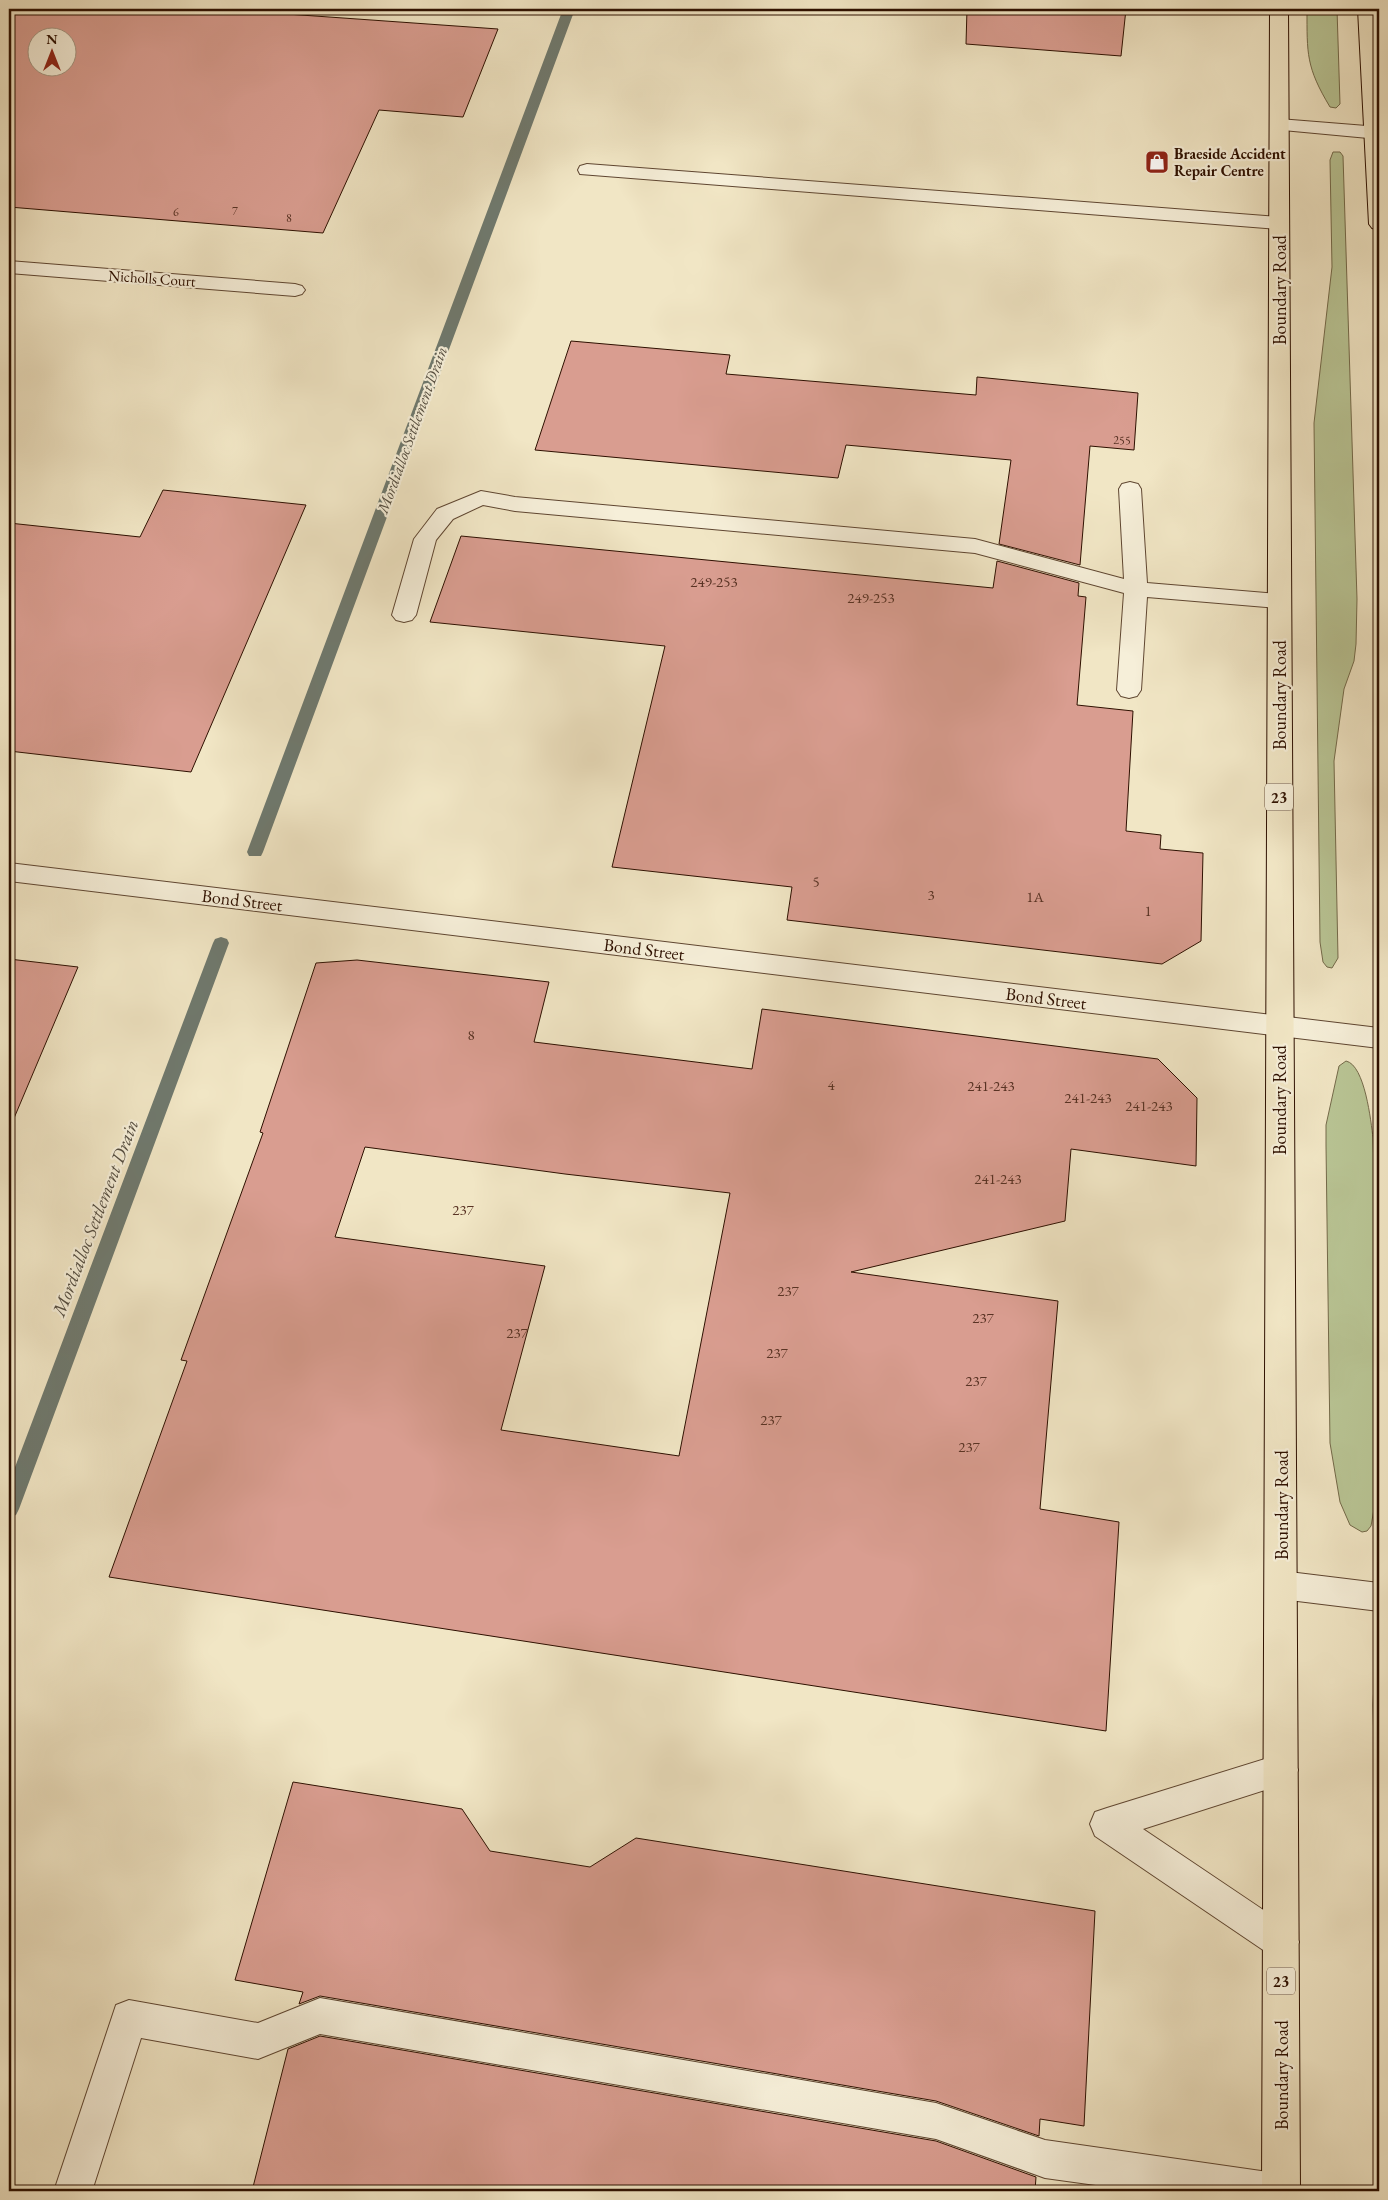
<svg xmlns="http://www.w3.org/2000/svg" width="1388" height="2200" font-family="'EB Garamond',serif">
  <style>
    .green { fill: #b9c595; stroke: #746a4a }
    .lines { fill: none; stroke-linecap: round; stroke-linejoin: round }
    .stream { fill: #6f796e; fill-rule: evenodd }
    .building { fill: #d99d90; stroke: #2e1000; fill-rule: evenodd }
    .minor-casing { stroke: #5f4631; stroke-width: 2 }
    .major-casing { stroke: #2e1000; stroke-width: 2 }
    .minor { fill: #f6efd9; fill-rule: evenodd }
    .major { fill: #f1e6c5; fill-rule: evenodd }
    .labels { text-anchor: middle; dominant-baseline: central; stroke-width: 4.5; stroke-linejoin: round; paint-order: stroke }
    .far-number-label { font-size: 12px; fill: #593324 }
    .far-poi-label { font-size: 15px; font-weight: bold; fill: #2e1000; stroke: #f6efd9; text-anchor: start }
    .far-street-label { font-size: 15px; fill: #2e1000; stroke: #f6efd9 }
    .number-label { font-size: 15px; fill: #593324 }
    .far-water-label { font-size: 16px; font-style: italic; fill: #544d40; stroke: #f6efd9 }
    .shield { fill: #f6efd9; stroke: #6a5341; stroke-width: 1 }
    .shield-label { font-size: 16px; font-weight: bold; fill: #2e1000 }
    .street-label { font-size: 18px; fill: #2e1000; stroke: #f6efd9 }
    .water-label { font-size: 19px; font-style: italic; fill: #544d40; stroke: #f6efd9 }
  </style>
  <rect width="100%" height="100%" fill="#f1e6c5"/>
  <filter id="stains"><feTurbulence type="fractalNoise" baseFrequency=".004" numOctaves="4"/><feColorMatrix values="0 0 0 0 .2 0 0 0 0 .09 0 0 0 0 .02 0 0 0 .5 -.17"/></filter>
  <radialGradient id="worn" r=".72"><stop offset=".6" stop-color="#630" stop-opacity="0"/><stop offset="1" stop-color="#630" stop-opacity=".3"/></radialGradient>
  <path class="green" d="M1307 9H1337L1340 104 1336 108 1330 107C1306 67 1307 54 1307 9Z
    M1333 152H1340L1343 156 1357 599 1356 644 1354 661 1344 689 1334 761 1338 958 1332 968 1327 967 1323 962 1320 942 1314 423 1332 267 1330 160Z
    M1346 1061C1365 1065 1371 1122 1373 1138L1379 1321V1481L1371 1526 1367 1531 1362 1532 1350 1525 1340 1502 1330 1443 1326 1145V1125L1339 1066Z
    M1379 1652V1965L1373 1705 1375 1659 1376 1653Z"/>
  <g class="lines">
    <path class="stream" d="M563 9H575L263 852 261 856H249L247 852Z
      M221 937 227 939 229 943 19 1509 16 1515 9 1518V1483L213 943 215 939Z"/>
  </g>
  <path class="building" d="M9 9H216L498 29 463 117 379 110 323 233 9 207ZM38 38H68V68H38Z
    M967 9H1126L1121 56 966 44Z
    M571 341 730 355 726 374 976 395 977 377 1138 393 1134 450 1090 446 1080 565 999 544 1011 460 846 445 838 478 535 450Z
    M163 490 306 505 191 772 9 751V523L140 537Z
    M461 536 993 588 997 561 1079 583 1078 596 1086 597 1077 705 1133 711 1126 831 1161 835 1160 849 1203 853 1201 941 1162 964 787 920 792 887 612 867 665 646 430 622Z
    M9 959 78 967 9 1130Z
    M357 960 549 982 534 1042 752 1069 762 1009 1158 1059 1197 1098 1196 1166 1071 1149 1065 1221 851 1272 1058 1301 1040 1509 1119 1522 1106 1731 109 1577 187 1361 181 1360 263 1133 260 1132 316 963ZM365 1147 565 1174 730 1193 679 1456 501 1430 545 1266 335 1237Z
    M293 1782 462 1809 490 1851 590 1867 636 1838 1095 1911 1084 2126 1040 2119 1039 2136 936 2101 320 1996 299 2004 303 1992 235 1980Z
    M320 2036 936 2141 1036 2177 1035 2191H252L288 2049Z"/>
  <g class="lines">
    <g class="minor-casing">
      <path id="minor" d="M1279 119 1379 127V139L1272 129 1270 125 1272 121Z
        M587 164 1279 217 1286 219 1289 223 1286 227 1279 229 580 174 578 170 580 166Z
        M9 261 295 284 302 286 305 290 302 294 295 296 9 273Z
        M1130 482 1138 484 1141 489 1147 583 1279 594 1287 596 1290 601 1287 606 1279 608 1147 597 1141 690 1137 696 1129 698 1121 696 1117 690 1124 593 975 553 515 511 483 505 453 519 436 540 416 615 412 620 404 622 396 620 392 615 414 539 437 509 481 491 515 497 975 539 1124 579 1119 489 1122 484Z
        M9 863 1379 1028V1048L9 881Z
        M1281 1571 1379 1583V1611L1281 1599 1270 1595 1265 1585 1270 1575Z
        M1281 1754 1293 1759 1298 1770 1293 1781 1143 1829 1293 1930 1299 1942 1293 1954 1281 1959 1269 1954 1095 1836 1090 1824 1095 1812 1107 1808Z
        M320 1998 936 2103 1045 2140 1268 2172 1281 2178 1287 2191H1139L1045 2178 936 2139 320 2034 258 2059 141 2038 92 2191H54L116 2005 129 2000 258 2023Z"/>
    </g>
    <g class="major-casing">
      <path id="major" d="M1270 9H1288L1300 2191H1262Z
        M1358 9H1376L1379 67V230L1372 228 1369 224Z"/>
    </g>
    <use href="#minor" class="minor"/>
    <use href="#major" class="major"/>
  </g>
  <defs>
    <g id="shop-square" transform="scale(1.25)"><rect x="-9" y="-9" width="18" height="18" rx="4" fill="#8f2418" stroke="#f6efd9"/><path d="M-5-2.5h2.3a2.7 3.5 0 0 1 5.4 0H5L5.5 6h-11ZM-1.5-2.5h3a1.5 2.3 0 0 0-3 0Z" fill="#fff"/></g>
  </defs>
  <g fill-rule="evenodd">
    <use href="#shop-square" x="1157" y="162"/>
  </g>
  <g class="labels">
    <g class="far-number-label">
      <text x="235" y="211">7</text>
      <text x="176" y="212">6</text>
      <text x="289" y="218">8</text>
      <text x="1122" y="440">255</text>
    </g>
    <g class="far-poi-label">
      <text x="1174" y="153">Braeside Accident<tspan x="1174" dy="17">Repair Centre</tspan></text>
    </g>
    <g class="far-street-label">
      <text transform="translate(152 278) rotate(4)">Nicholls Court</text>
    </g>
    <g class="number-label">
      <text x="714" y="581">249-253</text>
      <text x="871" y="597">249-253</text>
      <text x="816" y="881">5</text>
      <text x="931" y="894">3</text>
      <text x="1035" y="896">1A</text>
      <text x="1148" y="910">1</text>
      <text x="471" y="1034">8</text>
      <text x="831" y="1084">4</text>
      <text x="991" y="1085">241-243</text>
      <text x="1088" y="1097">241-243</text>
      <text x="1149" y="1105">241-243</text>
      <text x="998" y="1178">241-243</text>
      <text x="463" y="1209">237</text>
      <text x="788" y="1290">237</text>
      <text x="983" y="1317">237</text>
      <text x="517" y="1332">237</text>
      <text x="777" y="1352">237</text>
      <text x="976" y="1380">237</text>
      <text x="771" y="1419">237</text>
      <text x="969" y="1446">237</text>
    </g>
    <g class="far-water-label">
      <text transform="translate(412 430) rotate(-70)">Mordialloc Settlement Drain</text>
    </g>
    <g class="shield">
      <rect x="1265" y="783.5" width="28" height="27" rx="4"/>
      <rect x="1267" y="1967.5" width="28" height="27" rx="4"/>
    </g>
    <g class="shield-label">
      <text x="1279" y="797">23</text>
      <text x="1281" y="1981">23</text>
    </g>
    <g class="street-label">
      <text transform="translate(1279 290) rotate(-90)">Boundary Road</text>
      <text transform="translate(1279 695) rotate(-90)">Boundary Road</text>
      <text transform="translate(242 900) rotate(7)">Bond Street</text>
      <text transform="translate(644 949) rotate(7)">Bond Street</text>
      <text transform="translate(1046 998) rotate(7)">Bond Street</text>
      <text transform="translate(1279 1100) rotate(-90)">Boundary Road</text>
      <text transform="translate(1281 1505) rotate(-90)">Boundary Road</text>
      <text transform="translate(1281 2075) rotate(-90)">Boundary Road</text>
    </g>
    <g class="water-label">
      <text transform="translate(95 1218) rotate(-69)">Mordialloc Settlement Drain</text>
    </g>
  </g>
  <rect width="1388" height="2200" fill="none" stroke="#f1e6c5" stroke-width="30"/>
  <rect x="10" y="10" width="1368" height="2180" fill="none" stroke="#2e1000" stroke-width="2.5"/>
  <rect x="15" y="15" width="1358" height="2170" fill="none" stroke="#2e1000"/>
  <g transform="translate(52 52)"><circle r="24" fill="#f6efd9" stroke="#a69682"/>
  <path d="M0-4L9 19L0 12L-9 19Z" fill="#8f2418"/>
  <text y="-8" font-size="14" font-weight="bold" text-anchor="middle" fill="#2e1000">N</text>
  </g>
  <rect width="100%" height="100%" filter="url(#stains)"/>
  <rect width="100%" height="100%" fill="url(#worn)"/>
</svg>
